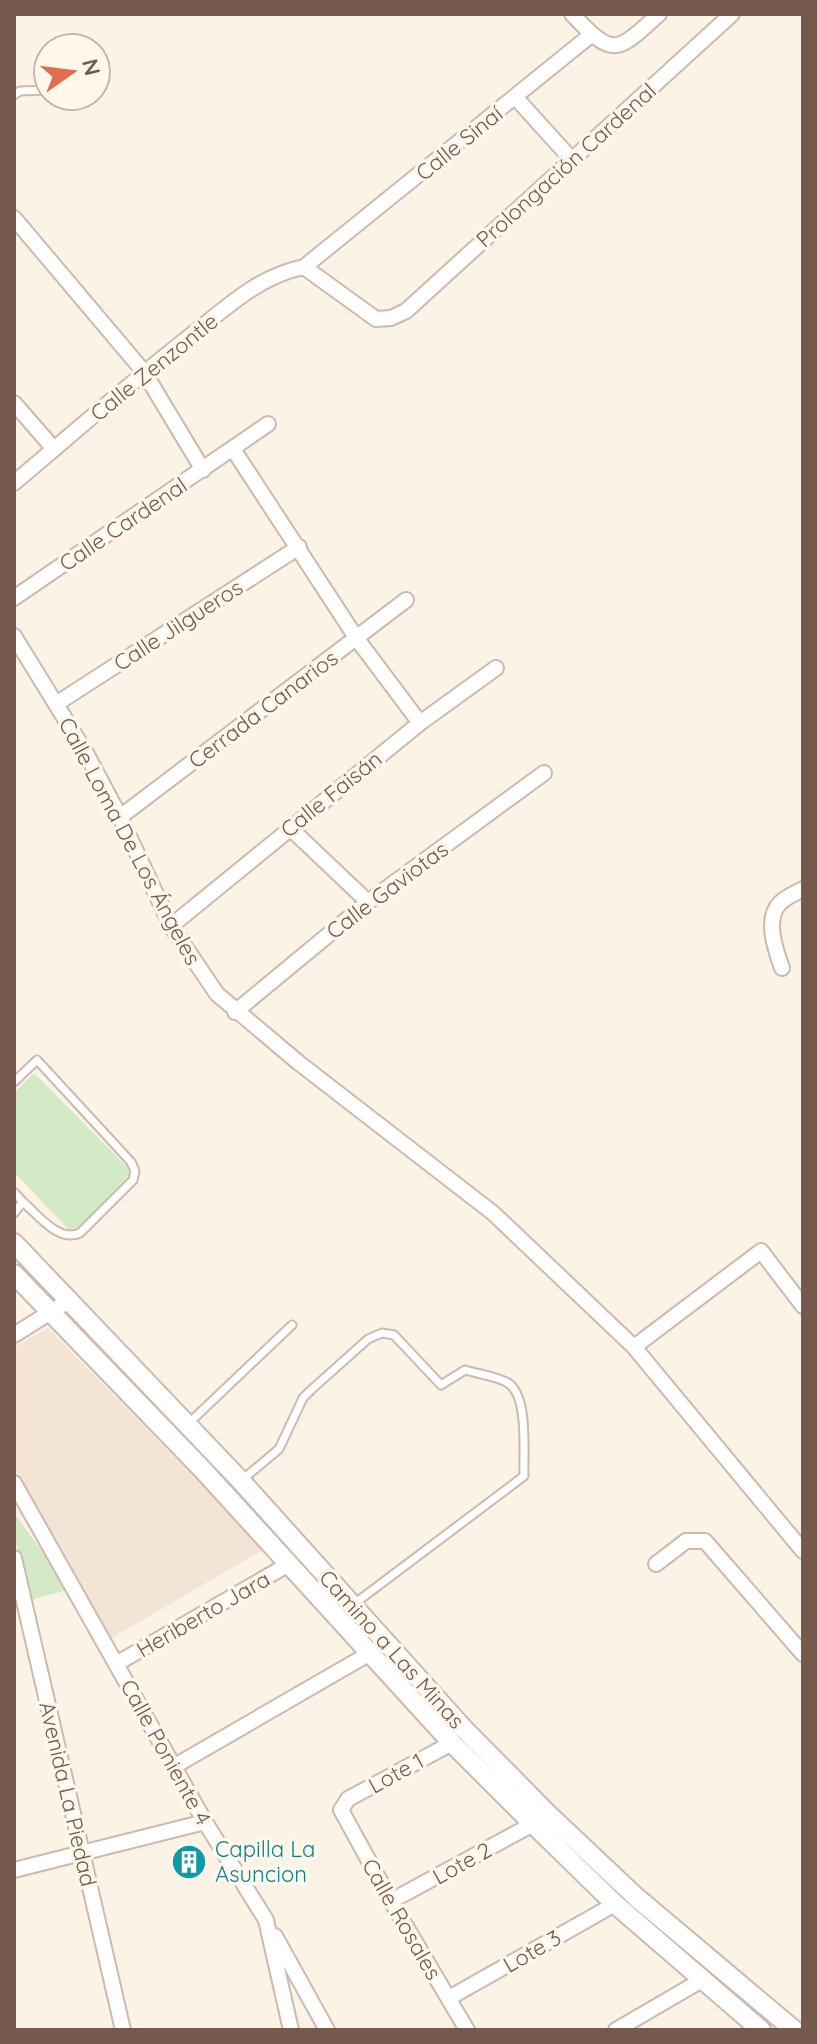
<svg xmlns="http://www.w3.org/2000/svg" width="817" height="2044" font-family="Quicksand,sans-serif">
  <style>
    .residential { fill: #f3e4d5 }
    .green { fill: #d4e9c5 }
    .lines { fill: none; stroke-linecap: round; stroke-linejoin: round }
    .service-casing { stroke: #cdbaad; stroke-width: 11 }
    .minor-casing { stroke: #cdbaad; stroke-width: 18 }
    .tertiary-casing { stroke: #cdbaad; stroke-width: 22 }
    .service { stroke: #fff; stroke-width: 7 }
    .minor { stroke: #fff; stroke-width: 14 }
    .tertiary { stroke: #fff; stroke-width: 18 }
    .labels { text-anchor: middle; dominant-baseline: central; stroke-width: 7; stroke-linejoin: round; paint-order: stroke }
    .street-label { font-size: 22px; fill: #74594c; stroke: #fef7ec }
    .culture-label { font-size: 22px; fill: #0d838f; stroke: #fef7ec; text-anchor: start }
  </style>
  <rect width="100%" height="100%" fill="#fbf3e6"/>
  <path class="residential" d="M48 1328 264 1549 110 1639 14 1466V1347Z"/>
  <path class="green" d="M34 1073 132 1172 73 1234 14 1172V1093Z
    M14 1513 70 1589 31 1600 14 1535Z"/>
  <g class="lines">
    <g class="service-casing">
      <path id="service" d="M14 95 20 91 48 90
        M14 1082 37 1060 131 1162 135 1171 133 1180 80 1233C59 1243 38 1215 23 1202
        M14 1192 23 1202 14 1213
        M189 1423 292 1325
        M242 1480 279 1449 303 1398 311 1390 368 1339 382 1333 394 1335 441 1385 465 1370C478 1374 497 1376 508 1383 529 1396 523 1454 524 1476L354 1604"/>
    </g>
    <g class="minor-casing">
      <path id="minor" d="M572 14C614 59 617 52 659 14
        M516 98 573 161
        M14 218 144 372 203 470
        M304 267 376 319 391 318 406 311 732 14
        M14 403 54 449
        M233 449 357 639 420 723
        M14 483C72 434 129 384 189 337 225 309 258 276 304 267L591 35
        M14 598 268 424
        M14 636 86 753 120 817 171 926 217 994 299 1063 493 1213 634 1347 803 1551
        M56 704 299 547
        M120 817 406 600
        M290 828 368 902
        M171 926 420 723 496 668
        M782 968C776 951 764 919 780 903 786 897 796 893 803 889
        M235 1012 368 902 544 773
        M14 1335 70 1300
        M634 1347 761 1251 803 1306
        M14 1483 205 1822 266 1920 291 2030
        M14 1558 123 2030
        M656 1564 686 1541H705L803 1654
        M116 1664 289 1564
        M452 1743 348 1799 341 1810 391 1901 467 2030
        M173 1767 379 1648
        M14 1870 205 1822
        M391 1901 533 1824
        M275 1936 327 2030
        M449 1998 615 1904
        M616 2030 702 1980"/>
    </g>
    <g class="tertiary-casing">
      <path id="tertiary" d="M14 1243 241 1481 464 1729 548 1814 636 1897 794 2030
        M14 1274 202 1469 452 1743 533 1824 615 1904 761 2030"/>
    </g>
    <use href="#service" class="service"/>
    <use href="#minor" class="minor"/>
    <use href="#tertiary" class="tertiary"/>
  </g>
  <defs>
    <g id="building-disc" transform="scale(1.8)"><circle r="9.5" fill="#0f9aa8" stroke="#fef7ec"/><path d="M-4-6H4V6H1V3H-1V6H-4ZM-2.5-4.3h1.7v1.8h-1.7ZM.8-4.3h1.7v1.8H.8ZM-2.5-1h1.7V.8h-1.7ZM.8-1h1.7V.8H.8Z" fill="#fff"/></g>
  </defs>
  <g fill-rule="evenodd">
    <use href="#building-disc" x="189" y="1862"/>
  </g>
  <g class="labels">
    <g class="street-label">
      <text transform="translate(459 143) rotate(-39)">Calle Sinaí</text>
      <text transform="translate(566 165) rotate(-42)">Prolongación Cardenal</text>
      <text transform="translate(154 367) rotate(-39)">Calle Zenzontle</text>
      <text transform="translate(123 524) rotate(-34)">Calle Cardenal</text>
      <text transform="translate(178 625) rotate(-33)">Calle Jilgueros</text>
      <text transform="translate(263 709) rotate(-37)">Cerrada Canarios</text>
      <text transform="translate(331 794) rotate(-39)">Calle Faisán</text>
      <text transform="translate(130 841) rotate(62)">Calle Loma De Los Ángeles</text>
      <text transform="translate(387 890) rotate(-37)">Calle Gaviotas</text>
      <text transform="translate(203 1614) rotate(-30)">Heriberto Jara</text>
      <text transform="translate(392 1649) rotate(48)">Camino a Las Minas</text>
      <text transform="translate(166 1752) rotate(61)">Calle Poniente 4</text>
      <text transform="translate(396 1773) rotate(-29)">Lote 1</text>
      <text transform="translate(68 1794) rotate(77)">Avenida La Piedad</text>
      <text transform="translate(462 1863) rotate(-29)">Lote 2</text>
      <text transform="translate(402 1919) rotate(60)">Calle Rosales</text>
      <text transform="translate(532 1951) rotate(-30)">Lote 3</text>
    </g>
    <g class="culture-label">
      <text x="215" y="1849">Capilla La<tspan x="215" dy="25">Asuncion</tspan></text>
    </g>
  </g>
  <rect width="817" height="2044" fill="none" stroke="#74594c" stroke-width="32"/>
  <g transform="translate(72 72) rotate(76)"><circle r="38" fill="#fef7ec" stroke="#c7b8ac" stroke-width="2"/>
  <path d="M0-6L14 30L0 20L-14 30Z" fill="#e06d50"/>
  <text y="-12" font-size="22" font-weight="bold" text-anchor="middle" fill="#74594c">N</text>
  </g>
</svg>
